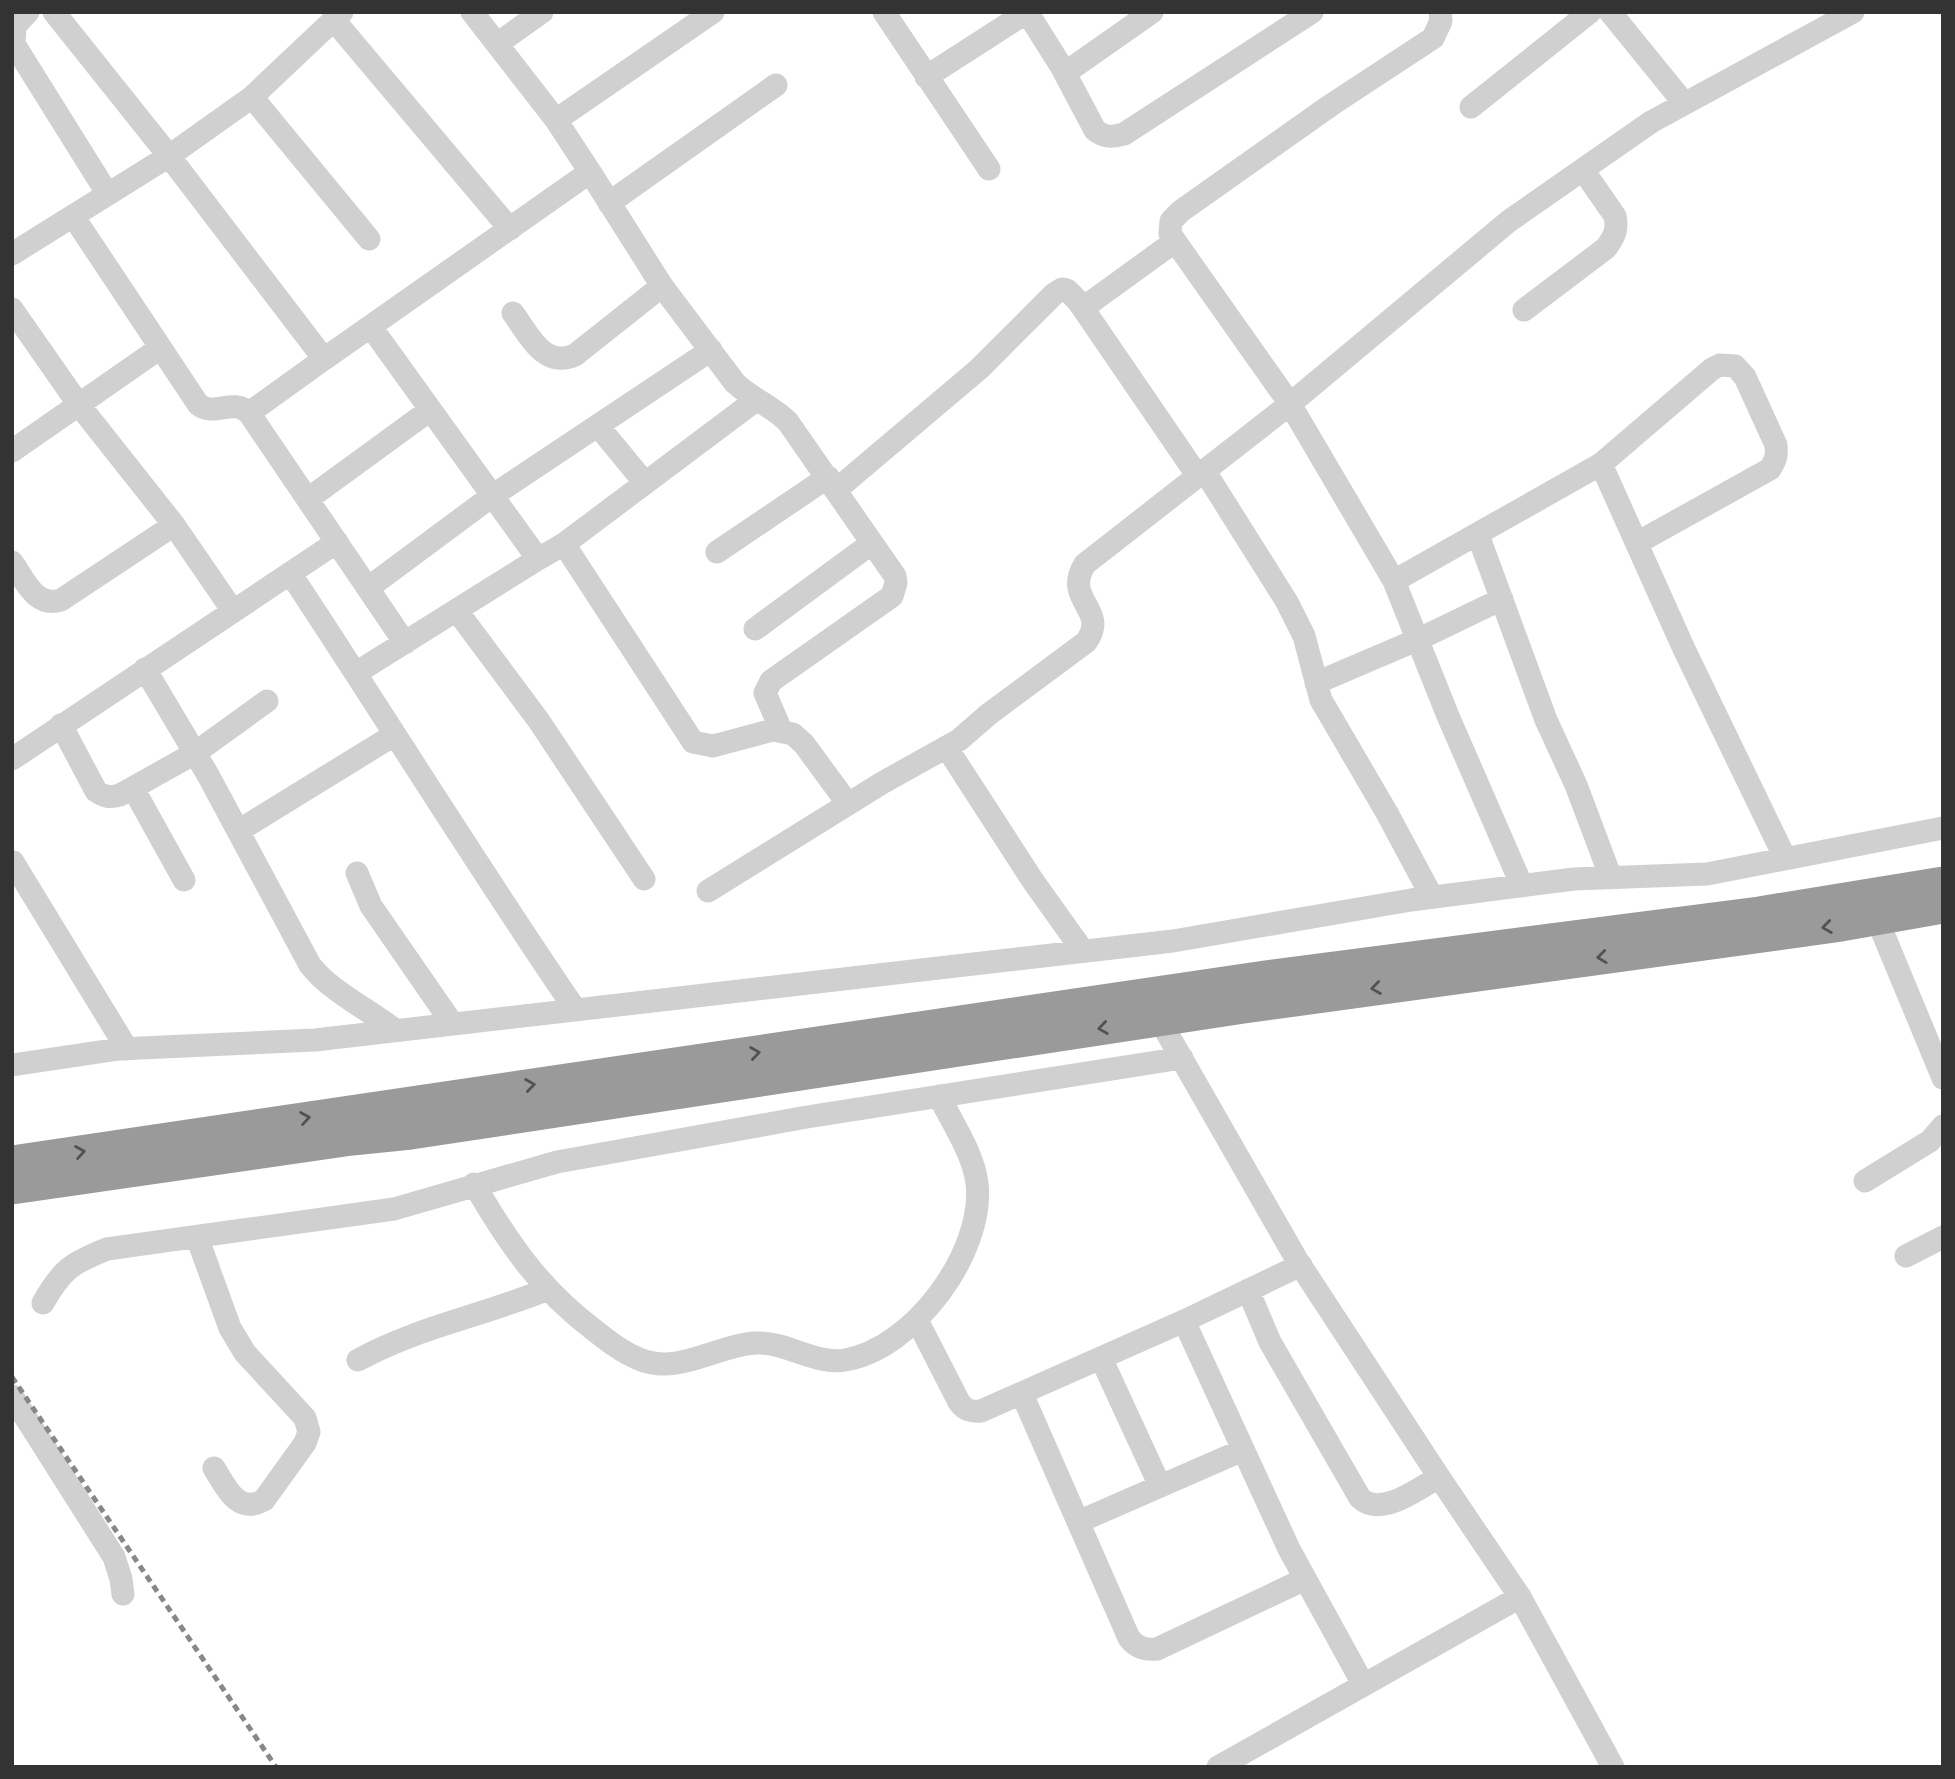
<svg xmlns="http://www.w3.org/2000/svg" width="1955" height="1779" font-family="'Asap Condensed',sans-serif">
  <style>
    .lines { fill: none; stroke-linecap: round; stroke-linejoin: round }
    .minor { stroke: #d0d0d0; stroke-width: 23 }
    .highway { stroke: #9a9a9a; stroke-width: 33 }
    .rail { stroke: #888; stroke-width: 5; stroke-dasharray: 7 5; stroke-linecap: butt }
    .oneway { stroke: #525252 }
  </style>
  <rect width="100%" height="100%" fill="#fff"/>
  <g class="lines">
    <path class="minor" d="M28 12 15 26 14 44 107 193
      M54 12 169 156 324 359 590 172 556 120 472 12
      M884 12 989 169
      M1027 12 1061 66 1095 130C1105 138 1112 137 1124 134L1312 12
      M1440 12 1441 21 1433 38 1331 105 1181 211 1171 221 1170 234 1290 404 1394 581 1448 716 1522 886
      M1610 12 1684 103
      M333 19 510 229
      M497 44 542 12
      M1065 73 1152 12
      M926 77 1027 12
      M252 97 369 239
      M1471 107 1590 12
      M556 120 713 12
      M590 172 662 286 735 383C752 399 772 406 788 422L895 576 896 583 892 596 771 681 765 693 781 730
      M609 203 776 85
      M73 216 198 404C214 418 233 397 249 413L405 643
      M12 254 169 156 252 97 342 12
      M1083 308 1174 242
      M12 309 79 405 174 525 233 611
      M1524 310 1606 248C1614 237 1618 230 1615 216L1583 170
      M513 313C529 335 544 369 575 355L662 286
      M371 327 538 559 564 544 693 742 713 746 773 730 793 734 804 744 848 804
      M249 413 324 359
      M598 426 645 483
      M12 451 160 348
      M1601 464 1684 649 1785 858
      M1204 470 1287 602 1304 636 1321 700 1387 813 1432 897
      M836 490 979 369 1054 294 1062 289 1067 290 1078 301 1197 475
      M308 499 430 410
      M1478 535 1546 720 1576 785 1611 878
      M564 544 756 400
      M717 552 828 477
      M12 562C25 580 35 608 61 600L174 525
      M290 573C386 718 477 866 575 1009
      M1394 581 1601 464 1712 369 1720 365 1735 366 1745 377 1776 445C1777 455 1776 460 1770 469L1637 543
      M368 588 492 496 711 350
      M457 611 539 721 644 879
      M755 629 872 543
      M145 669 208 775 310 965C331 992 368 1009 395 1030
      M356 673 538 559
      M1316 683 1419 639 1502 599
      M61 725 96 791C105 797 110 798 120 795L195 753 267 701
      M947 748 1033 881 1083 951
      M12 759 337 542
      M133 788 184 880
      M238 831 394 735
      M13 862 127 1049
      M357 873 371 906 452 1023
      M708 891 882 783 959 740 989 714 1086 642C1110 610 1062 600 1085 564L1290 404 1509 221 1651 122 1853 12
      M1877 919 1943 1078
      M1159 1019 1297 1260 1439 1477 1520 1597 1613 1767
      M12 1065 119 1049 315 1040 1173 941 1411 900 1574 879 1707 874 1943 828
      M1865 1181 1930 1141 1943 1126
      M474 1184C509 1244 539 1288 594 1330 608 1341 622 1352 639 1359 678 1376 719 1344 757 1343 787 1342 815 1365 845 1360 913 1349 985 1252 977 1183 973 1153 952 1122 939 1096
      M197 1237 230 1328 245 1353 305 1418 309 1432 305 1443 264 1500C237 1515 226 1487 214 1468
      M1906 1256 1943 1237
      M1248 1290 1270 1342 1360 1498C1381 1518 1419 1488 1439 1477
      M43 1303C62 1269 72 1263 107 1249L394 1209 557 1162 807 1117 1182 1058
      M917 1320 959 1402C965 1410 971 1412 981 1411L1184 1321 1301 1265
      M1184 1321 1289 1549 1363 1684
      M1101 1358 1160 1486
      M358 1360C418 1327 485 1315 548 1289
      M1022 1394 1129 1638C1137 1648 1145 1650 1157 1649L1305 1579
      M12 1396 114 1557 121 1579 123 1594
      M1078 1522 1243 1450
      M1218 1767 1520 1597"/>
    <path class="highway" d="M12 1162 1265 977 1759 913 1943 883
      M12 1188 352 1139 411 1133 1244 1007 1835 926 1943 907"/>
    <path class="rail" d="M12 1377 276 1767"/>
  </g>
  <defs><path id="oneway-chevron" d="M-2-3.5L2.5 0L-2 3.5" fill="none" stroke-width="1.6" stroke-linecap="round" stroke-linejoin="round" transform="scale(1.75)"/></defs>
  <g class="oneway">
    <use href="#oneway-chevron" transform="translate(1827 927) rotate(172)"/>
    <use href="#oneway-chevron" transform="translate(1602 957) rotate(173)"/>
    <use href="#oneway-chevron" transform="translate(1376 988) rotate(172)"/>
    <use href="#oneway-chevron" transform="translate(1103 1028) rotate(172)"/>
    <use href="#oneway-chevron" transform="translate(755 1053) rotate(-8)"/>
    <use href="#oneway-chevron" transform="translate(530 1085) rotate(-8)"/>
    <use href="#oneway-chevron" transform="translate(305 1118) rotate(-9)"/>
    <use href="#oneway-chevron" transform="translate(80 1152) rotate(-9)"/>
  </g>
  <rect width="1955" height="1779" fill="none" stroke="#333333" stroke-width="28"/>
</svg>
